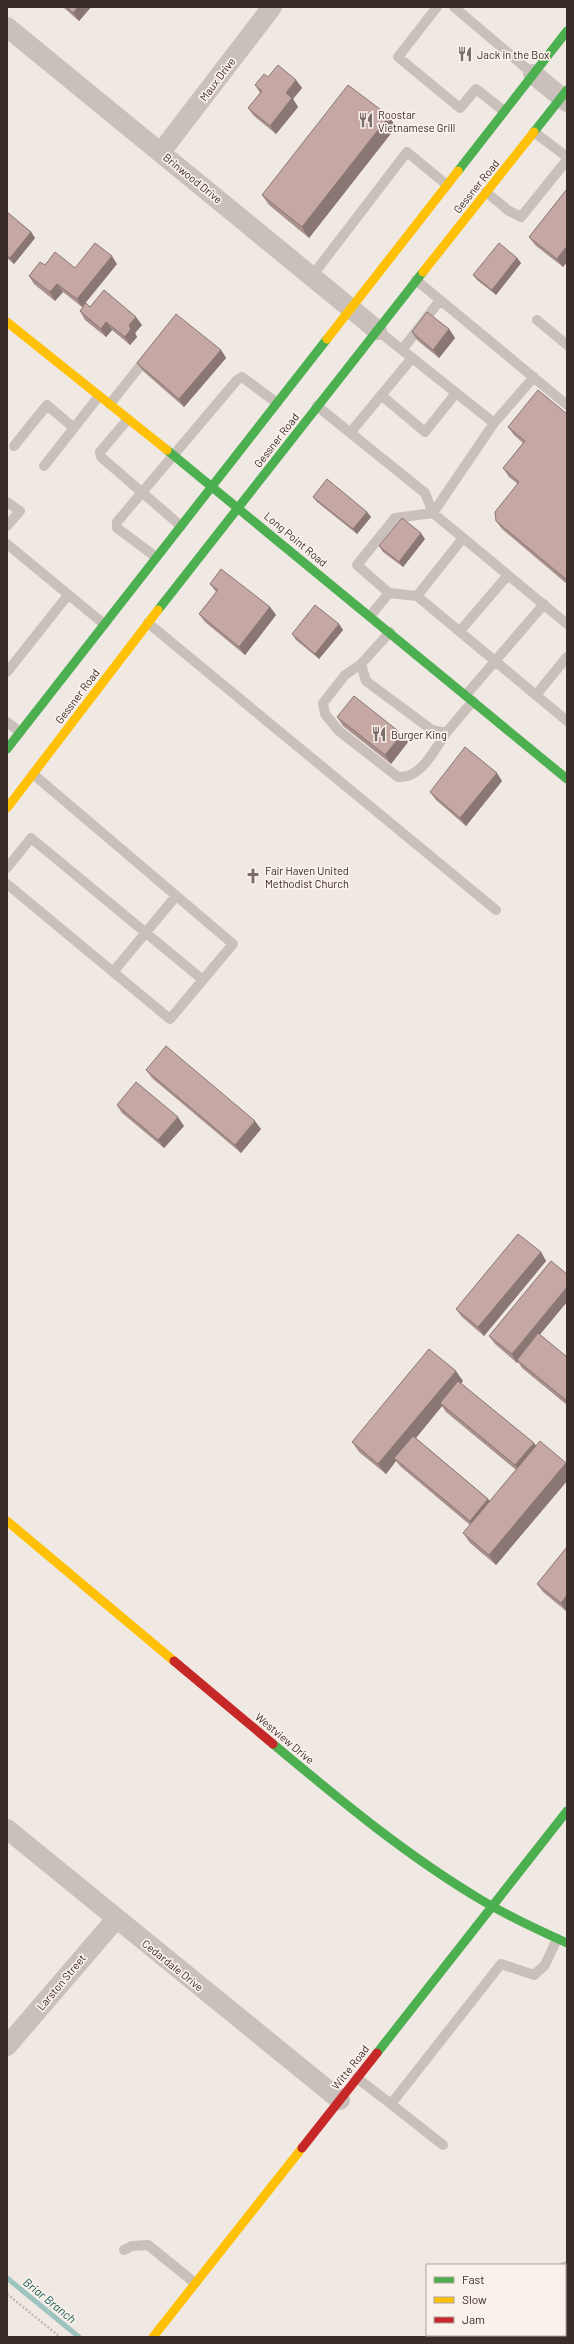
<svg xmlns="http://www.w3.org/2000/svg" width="574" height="2344" font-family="Barlow,sans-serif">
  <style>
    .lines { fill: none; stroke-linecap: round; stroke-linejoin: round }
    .stream { stroke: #9dc4bf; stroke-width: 5 }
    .path { stroke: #c1b8b4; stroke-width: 2.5; stroke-dasharray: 2 2; stroke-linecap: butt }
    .lane { stroke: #c9c0bb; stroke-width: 10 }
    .street { stroke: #c9c0bb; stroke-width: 20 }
    .fast { stroke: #4caf50; stroke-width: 9 }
    .slow { stroke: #ffc107; stroke-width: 9 }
    .jam { stroke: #c62828; stroke-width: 9 }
    .wall { fill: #a9908c; fill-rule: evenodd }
    .shaded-wall { fill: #8a7672 }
    .building { fill: #c5a8a3; stroke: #8a7672 }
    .labels { text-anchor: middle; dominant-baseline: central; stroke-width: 3.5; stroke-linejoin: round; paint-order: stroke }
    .poi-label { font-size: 11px; fill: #3a2c29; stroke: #fbf1eb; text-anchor: start }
    .street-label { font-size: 11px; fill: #3a2c29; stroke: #fbf1eb }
    .water-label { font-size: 12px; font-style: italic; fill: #1a605b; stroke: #fbf1eb }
  </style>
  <rect width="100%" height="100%" fill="#f0e8e3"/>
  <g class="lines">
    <path class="stream" d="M7 2278 79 2337"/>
    <path class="path" d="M7 2294 60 2337"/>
    <path class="lane" d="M437 7 398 57 460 108 476 89 504 111
      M454 7 533 74
      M534 132 567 157
      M486 192 509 211 521 217 567 160
      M312 276 407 152 447 185
      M416 280 567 405
      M537 320 567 345
      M377 330 494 423
      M402 350 440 300
      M381 395 425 432 456 393
      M110 404 148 356
      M317 406 425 493 433 513 567 624
      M128 419 100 452 101 457 181 526
      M350 433 412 358
      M14 446 47 405 74 428
      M44 466 99 396
      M7 502 20 511 7 526
      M463 538 417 596 389 593 357 565 395 518 433 513 494 423 534 377
      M7 544 104 624
      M156 557 117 528V522L237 380 242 377 277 403
      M417 596 567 721
      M370 616 389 593
      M148 623 496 910
      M460 631 508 575
      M390 632 361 664 366 681 432 730 446 733 473 701
      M361 664 345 675 323 703 325 714 339 731 398 777C421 779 435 749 446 733
      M7 672 68 595
      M466 695 544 604
      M536 695 567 657
      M7 722 20 732
      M7 868 31 838 203 980
      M7 884 170 1019 233 944 33 774
      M113 972 176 896
      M357 2078 391 2104 501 1964 534 1975 545 1965 557 1939
      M391 2104 443 2145
      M124 2250 132 2246 148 2245 195 2283"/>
    <path class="street" d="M7 27 377 330
      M533 74 567 102
      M161 152 272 7
      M7 1829 340 2100
      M7 2046 116 1919
      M565 2274 567 2271
      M515 2337 517 2335"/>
    <path class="fast" d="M534 132 567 90
      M458 171 567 31
      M167 450 567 779
      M158 610 423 272
      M7 749 327 339
      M273 1744C340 1800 407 1856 483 1901 510 1917 538 1930 567 1943
      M377 2053 567 1811"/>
    <path class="slow" d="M423 272 534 132
      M7 322 167 450
      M327 339 458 171
      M7 808 158 610
      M7 1521 174 1661
      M153 2337 302 2148"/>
    <path class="jam" d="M174 1661 273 1744
      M302 2148 377 2053"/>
  </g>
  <path class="wall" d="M63 7H91L79 21Z
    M268 77 296 80 302 88 293 99 298 107 276 134 254 116 248 108 260 93 255 85Z
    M396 127 309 238 269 205 262 195Z
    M567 189V262L563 267 535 245 529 237Z
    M7 212 31 232 35 238 14 264 7 258Z
    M517 258 521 263 496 295 477 280 473 275Z
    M117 264 82 307 63 292 55 301 34 284 29 276 45 265 75 268Z
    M90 307 142 325 135 333 137 337 130 345 112 330 106 337 85 320 80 311Z
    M449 329 455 338 439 358 417 340 412 332Z
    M221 350 226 358 184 407 143 371 137 363Z
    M567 414V584L502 529 496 521 518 484 509 477 503 468 523 443 514 435 508 427Z
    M313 497 367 512 371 517 357 534 317 502Z
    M425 539 403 567 383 552 379 546Z
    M210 584 270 607 276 615 245 655 205 622 199 614 216 592Z
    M339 624 343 630 319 659 296 640 292 634Z
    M337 717 402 734 408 742 391 764 343 726Z
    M502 781 466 826 436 800 430 792Z
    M146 1070 261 1129 241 1153 152 1078Z
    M117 1105 184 1126 164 1148 122 1113Z
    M541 1252 546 1261 484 1336 462 1317 456 1309Z
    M540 1335 567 1357V1405L522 1368 518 1362 517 1363 495 1344 489 1336Z
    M463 1381 461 1383 536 1446 567 1464V1481L496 1565 470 1543 463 1533 470 1525 400 1466 396 1461 386 1474 359 1452 352 1442ZM442 1406 446 1412 516 1470 490 1501 488 1499 416 1438Z
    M567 1547 566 1611 543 1592 537 1584Z"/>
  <path class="shaded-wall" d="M78 7H91L79 21 73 13Z
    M296 80 302 88 293 99 298 107 276 134 270 126 286 93Z
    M389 116 396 127 309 238 302 227Z
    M31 232 35 238 14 264 10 258Z
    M567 246V262L563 267 557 259Z
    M112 256 117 264 82 307 77 299Z
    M517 258 521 263 496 295 492 290Z
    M57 284 63 292 55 301 50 292Z
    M136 317 142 325 135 333 137 337 130 345 125 337 129 325Z
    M106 322 112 330 106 337 101 329Z
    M449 329 455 338 439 358 433 350Z
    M221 350 226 358 184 407 179 399Z
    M367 512 371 517 357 534 353 529Z
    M421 533 425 539 403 567 399 562Z
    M270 607 276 615 245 655 239 647Z
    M339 624 343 630 319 659 315 654Z
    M402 734 408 742 391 764 385 755Z
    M497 773 502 781 466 826 460 818Z
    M178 1117 184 1126 164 1148 158 1140Z
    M255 1121 261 1129 241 1153 235 1145Z
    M541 1252 546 1261 484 1336 478 1327Z
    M567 1287V1302L518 1361 517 1360 518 1362 517 1363 512 1354Z
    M456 1371 463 1381 443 1406 440 1403 442 1406 397 1461 394 1458 396 1461 386 1474 378 1464Z
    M534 1443 540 1451 521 1474 515 1465Z
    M566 1463 567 1464V1481L496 1565 489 1555Z
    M488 1499 494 1507 475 1529 470 1521Z
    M567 1595V1610L566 1611 561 1603Z"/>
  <path class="building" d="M67 7H78L73 13Z
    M278 65 296 80 286 93 292 98 270 126 248 108 262 91 255 85 264 74 268 77Z
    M348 85 389 116 302 227 262 195Z
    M567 189V246L557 259 529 237Z
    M7 212 31 232 10 258 7 256Z
    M95 243 112 256 77 299 57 284 50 292 29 276 40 262 45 265 55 252 75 268Z
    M499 243 517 258 492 290 473 275Z
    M104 290 136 317 129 325 131 329 125 337 106 322 101 329 80 311 86 303 90 307Z
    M427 312 449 329 433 350 412 332Z
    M176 314 221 350 179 399 137 363Z
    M538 390 567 414V580L496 521 495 512 519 482 503 468 525 441 508 427Z
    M327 479 367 512 353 529 313 497Z
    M402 518 421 533 399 562 379 546Z
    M221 569 270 607 239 647 199 614 218 590 210 584Z
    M315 605 339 624 315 654 292 634Z
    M354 696 402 734 385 755 337 717Z
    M465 747 497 773 460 818 430 792Z
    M166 1046 255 1121 235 1145 146 1070Z
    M136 1082 178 1117 158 1140 117 1105Z
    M518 1234 541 1252 478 1327 456 1309Z
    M551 1261 567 1274V1287L512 1354 489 1336Z
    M538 1333 567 1357V1401L517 1360Z
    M429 1349 456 1371 378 1464 352 1442Z
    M458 1381 534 1443 515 1465 440 1403Z
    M413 1436 488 1499 470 1521 394 1458Z
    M540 1441 566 1463 489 1555 463 1533Z
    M567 1547V1595L561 1603 537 1584Z"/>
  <defs>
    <g id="restaurant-bare" transform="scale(1.2)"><path d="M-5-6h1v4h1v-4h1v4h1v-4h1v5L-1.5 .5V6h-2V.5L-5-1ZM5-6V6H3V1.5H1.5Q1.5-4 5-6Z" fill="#7a6e6a" stroke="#fbf1eb" stroke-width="2.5" paint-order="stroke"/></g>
    <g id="church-bare" transform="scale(1.2)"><path d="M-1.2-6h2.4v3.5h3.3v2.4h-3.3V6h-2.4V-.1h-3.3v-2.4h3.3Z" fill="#7a6e6a" stroke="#fbf1eb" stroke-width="2.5" paint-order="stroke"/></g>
  </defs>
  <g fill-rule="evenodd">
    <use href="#restaurant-bare" x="465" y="54"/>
    <use href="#restaurant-bare" x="366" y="120"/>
    <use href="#restaurant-bare" x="379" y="734"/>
    <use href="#church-bare" x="253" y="876"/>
  </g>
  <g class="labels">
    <g class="poi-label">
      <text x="477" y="54">Jack in the Box</text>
      <text x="378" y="114">Roostar<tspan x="378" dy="13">Vietnamese Grill</tspan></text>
      <text x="391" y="734">Burger King</text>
      <text x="265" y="870">Fair Haven United<tspan x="265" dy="13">Methodist Church</tspan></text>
    </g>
    <g class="street-label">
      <text transform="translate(217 79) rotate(-53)">Maux Drive</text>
      <text transform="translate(193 178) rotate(39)">Brinwood Drive</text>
      <text transform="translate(476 186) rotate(-51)">Gessner Road</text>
      <text transform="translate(276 440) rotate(-52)">Gessner Road</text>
      <text transform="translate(296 539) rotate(40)">Long Point Road</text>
      <text transform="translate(77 696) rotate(-53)">Gessner Road</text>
      <text transform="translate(285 1738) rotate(40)">Westview Drive</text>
      <text transform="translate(173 1965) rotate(39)">Cedardale Drive</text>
      <text transform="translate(61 1982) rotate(-50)">Larston Street</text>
      <text transform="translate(350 2067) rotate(-52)">Witte Road</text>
    </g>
    <g class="water-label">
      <text transform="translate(50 2300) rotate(39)">Briar Branch</text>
    </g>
  </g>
  <rect width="574" height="2344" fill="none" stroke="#3a2c29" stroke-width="16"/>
  <rect x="426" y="2264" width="140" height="72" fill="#fbf1eb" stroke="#aea29d"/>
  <rect x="434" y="2277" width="20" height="6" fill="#4caf50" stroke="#aea29d"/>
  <text x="462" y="2284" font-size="12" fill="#3a2c29">Fast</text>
  <rect x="434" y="2297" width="20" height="6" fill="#ffc107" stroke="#aea29d"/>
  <text x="462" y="2304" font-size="12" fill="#3a2c29">Slow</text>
  <rect x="434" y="2317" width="20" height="6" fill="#c62828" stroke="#aea29d"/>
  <text x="462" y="2324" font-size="12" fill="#3a2c29">Jam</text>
</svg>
